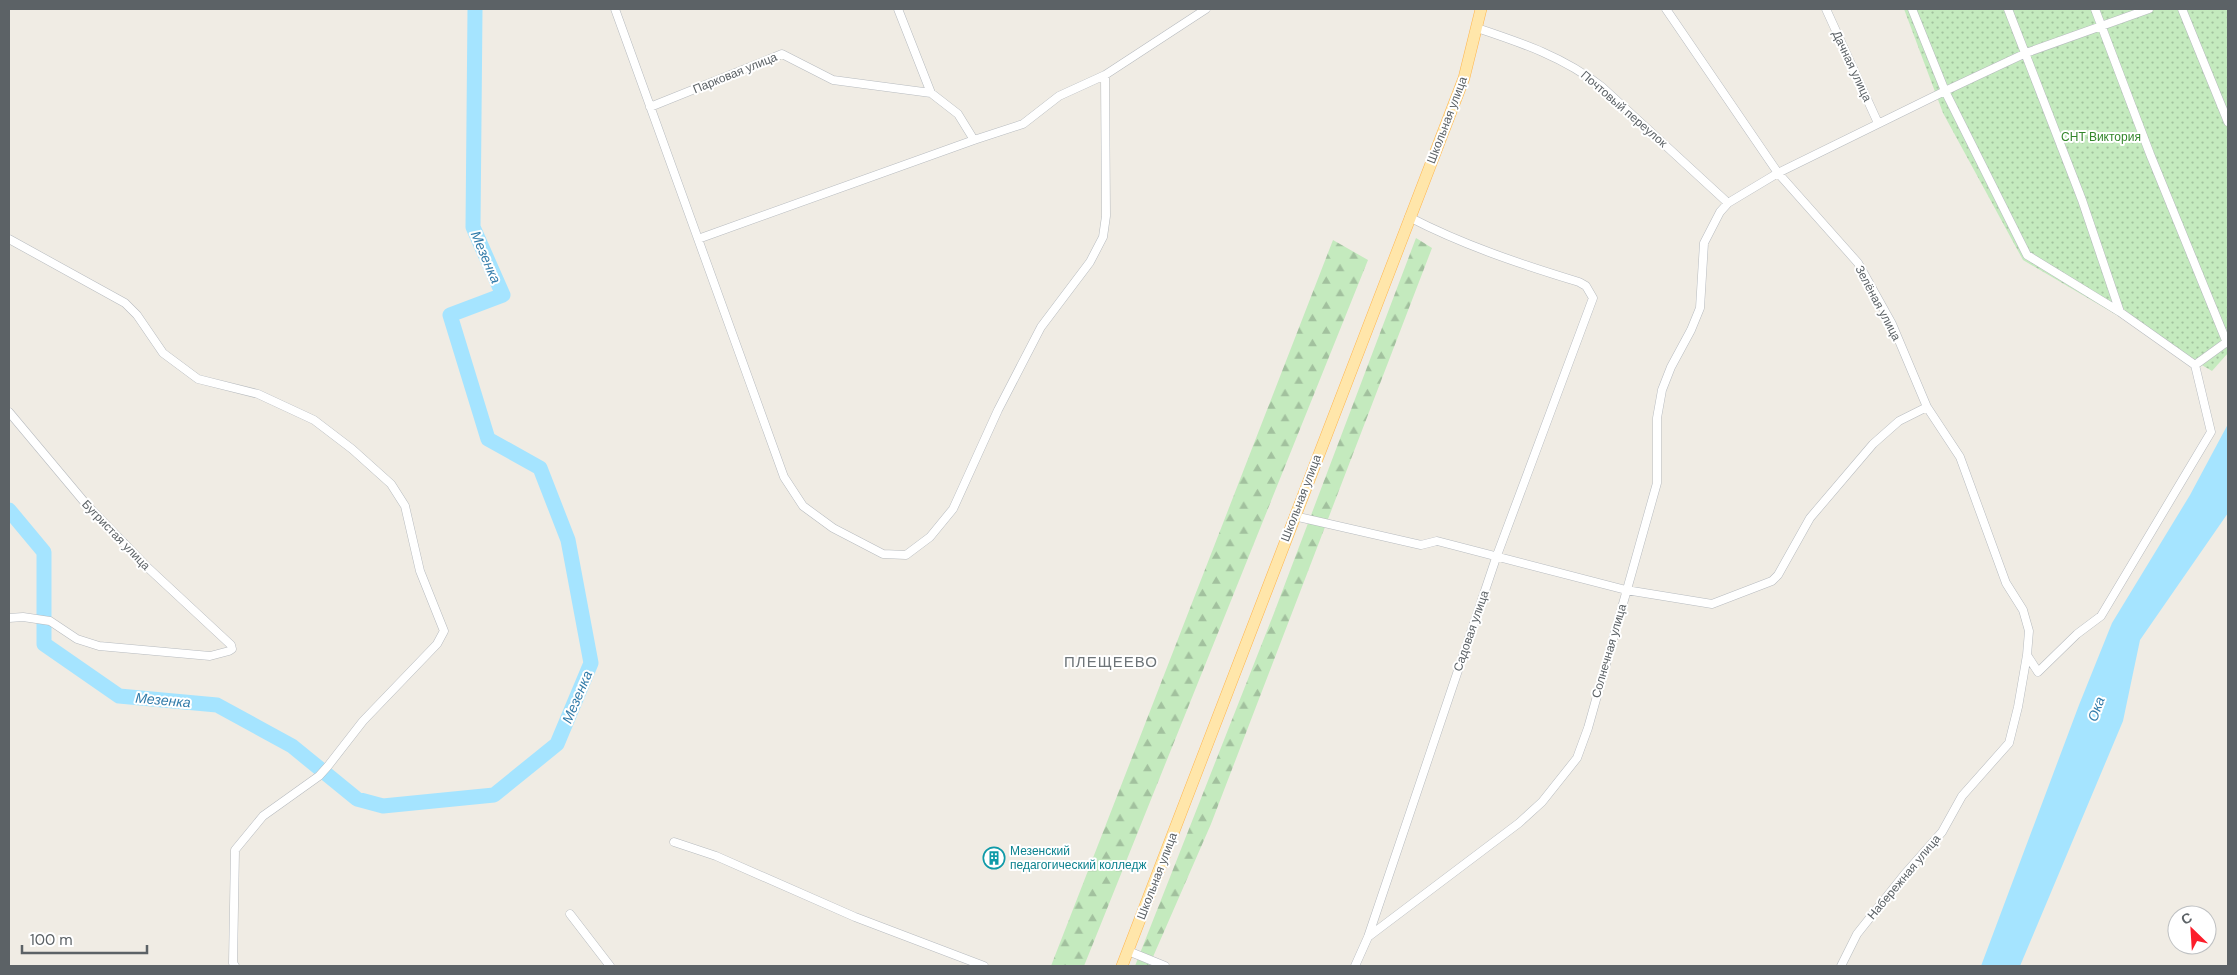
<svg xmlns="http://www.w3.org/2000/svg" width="2237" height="975" font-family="'DM Sans',sans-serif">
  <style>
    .forest { fill: url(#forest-firs) }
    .park { fill: url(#park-dots) }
    .water { fill: #a5e4ff }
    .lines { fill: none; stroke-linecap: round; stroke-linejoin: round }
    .river { stroke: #a5e4ff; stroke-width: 15 }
    .minor-casing { stroke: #b7bbbf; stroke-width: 9 }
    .primary-casing { stroke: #ffb64e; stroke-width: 12 }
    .minor { stroke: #fff; stroke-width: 8 }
    .primary { stroke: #ffe6aa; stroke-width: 11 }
    .labels { text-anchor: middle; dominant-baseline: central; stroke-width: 4; stroke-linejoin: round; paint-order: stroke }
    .street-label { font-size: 12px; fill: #5c6266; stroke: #fff }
    .park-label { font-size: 12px; fill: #33862b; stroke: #fff }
    .culture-label { font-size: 12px; fill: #0d838f; stroke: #fff; text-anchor: start }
    .water-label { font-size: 14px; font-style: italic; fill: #327caa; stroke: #fff }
    .quarter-label { font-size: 15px; letter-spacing: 1px; fill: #6d7478; stroke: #fff }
  </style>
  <defs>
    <pattern id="forest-firs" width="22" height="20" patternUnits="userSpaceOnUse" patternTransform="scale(1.25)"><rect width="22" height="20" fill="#c4eabe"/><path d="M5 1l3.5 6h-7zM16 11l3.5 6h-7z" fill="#a2c19e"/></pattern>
    <pattern id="park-dots" width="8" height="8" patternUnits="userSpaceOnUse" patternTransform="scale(1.25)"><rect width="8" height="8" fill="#c4eabe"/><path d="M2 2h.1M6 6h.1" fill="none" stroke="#a2c19e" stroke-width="1.8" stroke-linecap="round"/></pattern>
  </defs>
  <rect width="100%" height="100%" fill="#f0ece4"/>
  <path class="forest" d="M1416 238 1432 248 1211 824 1149 966H1135L1274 613Z
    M1333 240 1368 260 1084 966H1051Z"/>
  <path class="park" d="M1904 9H2228V353L2212 371 2023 260 1943 113Z"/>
  <path class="water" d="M2228 424V513L2140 640 2123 721 2020 966H1981L2079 705 2112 623 2190 495Z"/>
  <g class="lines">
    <path class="river" d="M9 510 44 552V644L119 696 217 705 292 746 357 799 383 806 494 795 557 744 591 663 568 540 540 468 488 439 450 315 503 295 473 227 475 9"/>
    <g class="minor-casing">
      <path id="minor" d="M615 9 784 477 803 506 833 528 883 554 906 555 930 537 953 509 998 410 1041 327 1090 262 1103 237 1106 216 1105 75
        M898 9 931 93
        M1666 9 1778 173 1858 263 1892 324 1927 407 1960 457 2006 583 2023 610 2029 631 2027 655 2038 672 2077 634 2101 616 2211 432 2195 365 2120 312 2027 255 1945 91 1912 9
        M1826 9 1878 123
        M2008 9 2082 200 2120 312
        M2095 9 2150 154 2227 343
        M2182 9 2228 122
        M1477 28C1522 43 1564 57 1602 87L1728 203
        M650 107 782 54 833 80 931 93 958 114 974 140
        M9 239 125 303 137 315 163 353 198 379 258 394 314 420 352 449 391 484 405 506 420 571 444 631 437 644 363 721 328 766 319 776 263 816 235 850 233 963 235 966
        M698 239 974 140 1023 124 1059 96 1105 75 1206 9
        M2195 365 2228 341
        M9 412 86 504 146 566 231 645 232 649 229 651 210 656 99 646 77 639 50 621 23 617 9 618
        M1294 516 1421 545 1437 541 1626 590 1712 604 1772 581 1778 575 1810 518 1873 444 1899 421 1927 407
        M674 842 716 856 855 917 984 966
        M570 914 610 966
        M1368 937 1519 823 1542 802 1577 758 1588 728 1657 483V418L1662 390 1671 367 1691 330 1700 308 1704 243 1720 212 1728 203 1778 173 1945 91 2026 53 2149 9
        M1128 951 1165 966
        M1355 966 1368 937 1496 558 1593 298 1586 286 1579 282C1520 264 1463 245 1409 217
        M1841 966 1857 934 1904 875 1942 832 1962 796 2009 743 2018 707 2027 655"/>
    </g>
    <g class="primary-casing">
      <path id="primary" d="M1122 966 1464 78 1481 9"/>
    </g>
    <use href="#minor" class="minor"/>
    <use href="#primary" class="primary"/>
  </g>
  <defs>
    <g id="building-ring" transform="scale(1.125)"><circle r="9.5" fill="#fff" stroke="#0f9aa8" stroke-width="1.5"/><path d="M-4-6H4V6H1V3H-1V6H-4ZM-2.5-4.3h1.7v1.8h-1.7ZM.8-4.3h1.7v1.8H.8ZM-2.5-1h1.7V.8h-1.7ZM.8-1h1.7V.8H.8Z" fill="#0f9aa8"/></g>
  </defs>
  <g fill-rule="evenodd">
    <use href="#building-ring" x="994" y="858"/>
  </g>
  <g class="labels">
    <g class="street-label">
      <text transform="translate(1852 66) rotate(65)">Дачная улица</text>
      <text transform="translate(735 73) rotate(-22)">Парковая улица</text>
      <text transform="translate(1624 109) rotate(41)">Почтовый переулок</text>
      <text transform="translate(1447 120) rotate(-69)">Школьная улица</text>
      <text transform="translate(1878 303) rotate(62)">Зелёная улица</text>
      <text transform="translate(1301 498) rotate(-69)">Школьная улица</text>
      <text transform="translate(116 535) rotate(46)">Бугристая улица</text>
      <text transform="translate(1471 631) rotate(-71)">Садовая улица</text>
      <text transform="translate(1609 651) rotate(-74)">Солнечная улица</text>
      <text transform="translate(1157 876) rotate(-69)">Школьная улица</text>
      <text transform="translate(1904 877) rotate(-50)">Набережная улица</text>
    </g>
    <g class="park-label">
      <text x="2101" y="137">СНТ Виктория</text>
    </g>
    <g class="culture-label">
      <text x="1010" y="851">Мезенский<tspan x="1010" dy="14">педагогический колледж</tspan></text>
    </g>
    <g class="water-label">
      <text transform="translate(486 257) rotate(67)">Мезенка</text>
      <text transform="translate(577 697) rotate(-67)">Мезенка</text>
      <text transform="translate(163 700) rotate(5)">Мезенка</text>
      <text transform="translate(2096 709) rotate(-70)">Ока</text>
    </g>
    <g class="quarter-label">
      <text x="1111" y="662">ПЛЕЩЕЕВО</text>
    </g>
  </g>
  <rect width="2237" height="975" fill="none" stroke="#5c6266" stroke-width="20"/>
  <g transform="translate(2192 930) rotate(335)"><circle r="24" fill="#ffffff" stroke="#bec0c2"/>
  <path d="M0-4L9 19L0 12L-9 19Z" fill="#fc1e2b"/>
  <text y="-8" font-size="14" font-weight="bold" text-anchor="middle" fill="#5c6266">С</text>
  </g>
  <path d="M22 945v8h125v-8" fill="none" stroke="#5c6266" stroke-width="2.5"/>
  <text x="30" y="945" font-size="15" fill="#5c6266" stroke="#ffffff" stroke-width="4" paint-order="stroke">100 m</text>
</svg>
